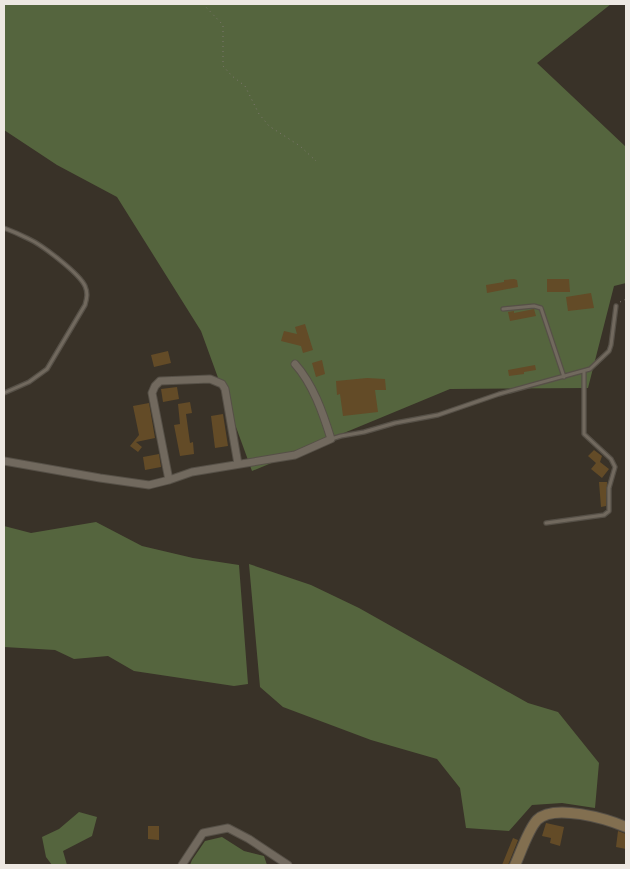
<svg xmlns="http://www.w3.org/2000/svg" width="630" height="869" font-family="Signika,sans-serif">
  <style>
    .forest { fill: #55653e }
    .building { fill: #634b27 }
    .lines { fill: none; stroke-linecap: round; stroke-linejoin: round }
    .lane-casing { stroke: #565047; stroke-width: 5.5 }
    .street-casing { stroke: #565047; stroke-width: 9 }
    .secondary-casing { stroke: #565047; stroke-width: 12 }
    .path { stroke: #7f7870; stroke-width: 1; stroke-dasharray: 1 4; stroke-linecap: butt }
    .lane { stroke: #71695e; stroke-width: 3 }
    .street { stroke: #71695e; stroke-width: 7 }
    .secondary { stroke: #826f50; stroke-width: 10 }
  </style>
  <rect width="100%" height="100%" fill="#393228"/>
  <path class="forest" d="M4 4H611L537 63 626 147V283L614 286 588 388 450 389 252 471 201 331 117 197 57 165 4 130Z
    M96 522 142 546 193 558 239 565 248 684 234 686 134 671 108 656 74 659 55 650 4 647V526L31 533Z
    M249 564 311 585 359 608 528 703 558 712 599 763 595 808 562 803 532 805 509 831 466 828 460 788 437 759 371 740 283 707 260 687Z
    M79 812 97 817 92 836 63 851 67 865H52L46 857 42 837 59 829Z
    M222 837 244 851 264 856 267 865H190L192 860 205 841Z"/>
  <path class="building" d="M514 279 517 280 518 287 487 293 486 285 504 282V280Z
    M547 279H569L570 292H547Z
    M591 293 594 308 568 311 566 297Z
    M534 309 536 316 510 321 508 312 514 311V313Z
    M305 324 313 350 303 353 301 346 281 341 284 331 297 334 295 327Z
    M168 351 171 363 154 367 151 355Z
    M322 360 325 374 316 377 312 363Z
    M535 365 536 370 524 372V374L509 376 508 370Z
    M367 378 385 379 386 390H375L378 412 343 416 340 394 337 395 336 381Z
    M177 387 179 399 163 402 161 389Z
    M190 402 192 413 186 414 190 443 193 442 194 454 180 456 174 425 180 424 178 404Z
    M149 403 155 438 136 442 142 447 138 452 130 446 139 435 133 406Z
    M223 414 228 446 215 448 211 416Z
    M594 450 602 456 600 462 609 469 602 478 591 469 596 463 588 456Z
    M159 454 161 467 145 470 143 457Z
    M599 482H607L606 506 601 507Z
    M546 823 564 827 560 846 550 843 551 838 542 836Z
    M148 826H159V840L148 839Z
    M618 831 626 834V849L616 847Z
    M513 838 518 840 508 865H502Z"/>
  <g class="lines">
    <g class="lane-casing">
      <path id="lane" d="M4 228C12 231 21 235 29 239 42 245 79 273 85 286 88 293 87 298 85 305L47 369 29 382 4 393
        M503 309 534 306 541 308 564 377
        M331 439 341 436 364 432 395 423 438 415 499 394 590 369 609 351 611 345 616 306
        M546 523 604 515 609 511V488L615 467 611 459 584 434V372"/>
    </g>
    <g class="street-casing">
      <path id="street" d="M4 461 100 478 149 485 169 480 192 472 295 455 331 439C323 413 313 384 295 364
        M169 480 152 393 155 386 160 381 210 379 222 384 225 389 238 464
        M182 865 203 833 228 828 249 839 288 865"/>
    </g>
    <g class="secondary-casing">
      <path id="secondary" d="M515 865C521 852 528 830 537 820 554 803 607 819 626 827"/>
    </g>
    <path class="path" d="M203 4 223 25V66L232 76 245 86 259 114 269 126 300 146 316 161
      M620 302 626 299"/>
    <use href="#lane" class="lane"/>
    <use href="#street" class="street"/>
    <use href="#secondary" class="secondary"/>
  </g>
  <rect width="630" height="869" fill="none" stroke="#ede8e2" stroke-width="10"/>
</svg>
